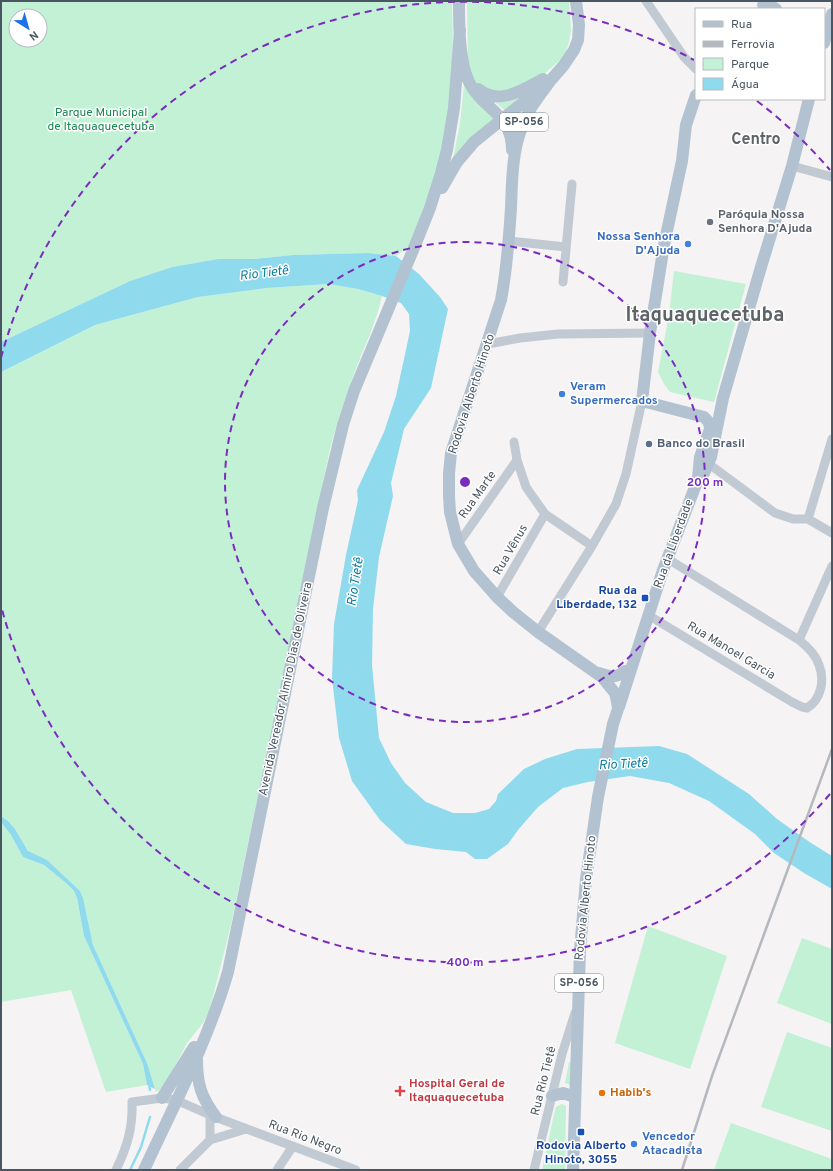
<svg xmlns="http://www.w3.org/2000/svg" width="833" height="1171" font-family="Overpass,sans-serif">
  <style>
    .green { fill: #c3f1d5; fill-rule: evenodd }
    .water { fill: #90daee }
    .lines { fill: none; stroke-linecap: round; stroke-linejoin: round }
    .stream { stroke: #90daee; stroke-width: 2.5 }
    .minor { stroke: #c1cad2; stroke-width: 9 }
    .major { stroke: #b3c2d1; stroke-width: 12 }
    .rail { stroke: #b5b8bd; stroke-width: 2.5 }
    .ring { fill: none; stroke: #7b2cbf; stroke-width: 2; stroke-dasharray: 7 5 }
    .worship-dot { fill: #6b7280; stroke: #fff; stroke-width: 1.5 }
    .shop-dot { fill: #3f7fe0; stroke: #fff; stroke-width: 1.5 }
    .service-dot { fill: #5c6f8a; stroke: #fff; stroke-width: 1.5 }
    .transit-dot { fill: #1a4fb4; stroke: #fff; stroke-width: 1.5 }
    .health-dot { fill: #e0444e; stroke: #fff; stroke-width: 1.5 }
    .food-dot { fill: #e8710a; stroke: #fff; stroke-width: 1.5 }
    .labels { text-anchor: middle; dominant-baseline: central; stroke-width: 3; stroke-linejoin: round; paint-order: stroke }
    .shield { fill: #fff; stroke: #808990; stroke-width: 1 }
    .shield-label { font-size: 11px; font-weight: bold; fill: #4a5661 }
    .park-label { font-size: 12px; fill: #17864f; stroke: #fff }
    .worship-label { font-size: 12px; font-weight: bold; fill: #5b616d; stroke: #fff; text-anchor: start }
    .shop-label { font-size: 12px; font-weight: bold; fill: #366cbe; stroke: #fff; text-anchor: start }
    .street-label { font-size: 12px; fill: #4a5661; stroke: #fff }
    .service-label { font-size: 12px; font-weight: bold; fill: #4e5e75; stroke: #fff; text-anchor: start }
    .transit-label { font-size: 12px; font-weight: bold; fill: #164399; stroke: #fff; text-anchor: end }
    .health-label { font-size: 12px; font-weight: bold; fill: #be3a42; stroke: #fff; text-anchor: start }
    .food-label { font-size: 12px; font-weight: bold; fill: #c56008; stroke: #fff; text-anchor: start }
    .water-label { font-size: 13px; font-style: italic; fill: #0c7c9b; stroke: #fff }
    .district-label { font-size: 16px; font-weight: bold; fill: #5f6368; stroke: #fff }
    .town-label { font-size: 20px; font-weight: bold; fill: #5f6368; stroke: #fff }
    .centre { fill: #7b2cbf; stroke: #fff; stroke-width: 2 }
    .ring-label { font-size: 12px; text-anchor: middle; font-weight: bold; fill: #7b2cbf; stroke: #fff; stroke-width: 3; stroke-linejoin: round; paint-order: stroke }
  </style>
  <rect width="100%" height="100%" fill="#f5f3f3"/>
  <path class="green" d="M1 1H452C455 74 450 151 420 219 417 227 413 241 408 247 405 250 400 253 396 256L368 253 293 255 254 259H218L172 267 130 281 1 342ZM16 16H40V40H16Z
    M467 1H569L571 30 569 42 565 54 560 60 545 73 513 90 484 91 473 79 468 63Z
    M464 85 500 118 452 164 460 123Z
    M519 98 507 112 496 103 510 101Z
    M674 271 746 284 714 402 670 392 664 384 658 372 669 315Z
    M328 284 358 289 382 296C376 323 365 345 355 371 345 397 337 423 330 449L231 925 209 1012 203 1023 187 1043 164 1087 156 1092 147 1063 93 945 83 899 80 891 28 851 15 829 8 821 1 816V372L95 325 198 297 267 288Z
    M1 822 11 835 23 857 44 865 66 883 74 891 77 898 84 936 143 1064 147 1085 106 1092 71 990 1 1002Z
    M648 926 727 956 690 1069 615 1043Z
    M802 938 832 949V1024L777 1003Z
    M787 1032 832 1048V1131L761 1107Z
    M569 1062H571L570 1085 565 1083Z
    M562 1104 566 1106 565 1170H542L554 1114 556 1107Z
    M731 1123 832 1159V1170H714Z"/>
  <path class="water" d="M368 253 396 256 419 274 440 297 448 309 431 388 404 429 391 483 393 496 379 557 373 609 372 665 379 738 391 763 405 783 426 802 453 813H475L489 809 496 801 498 794 524 769 545 759 577 749 659 746 687 754 749 794 777 819 811 843 832 856V889L804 873 774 853 755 834 709 801 669 783 630 776 588 782 563 788 538 807 518 830 508 844 487 859H475L466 852 435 849 406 844 380 820 352 781 339 738 332 678 334 624 346 555 358 500 357 490 384 432 396 396 410 331 409 314 401 303 382 296 358 289 328 284 267 288 198 297 95 325 1 372V342L130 281 172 267 218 259H254L293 255Z
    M1 816 8 821 15 829 28 851 47 860 80 891 83 898 93 945 147 1063 155 1089 147 1085 143 1064 84 936 77 898 74 891 66 883 44 865 23 857 11 835 1 822Z"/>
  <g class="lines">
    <path class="stream" d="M149 1083 150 1090
      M130 1170 141 1147 150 1117"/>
    <path class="minor" d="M646 1 684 57 696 69
      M792 166 832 177
      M509 241 566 247
      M563 282 572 184
      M488 344 520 338 558 334 650 333
      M514 442 517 460 526 487 545 514 592 546
      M709 464 775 513 793 519H808L832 533
      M808 519 832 439
      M458 544 517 460
      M668 559 799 640
      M497 597 545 514
      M648 615 792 702 802 707 807 708C821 700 825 680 819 665 816 655 808 647 799 640L832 566
      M538 632 592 546 616 504 626 474 642 401
      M210 1140V1115
      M116 1170C127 1147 133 1128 132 1102L162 1098 176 1100 210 1115 356 1170
      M180 1170 210 1140 246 1129
      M277 1170 293 1146
      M534 1170 562 1054 575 1013"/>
    <path class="major" d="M459 1C459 24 459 62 469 82 483 110 512 113 512 150
      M763 5H770L776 9
      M824 43 832 14
      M551 80C540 95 528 109 522 127 512 152 512 181 511 208 509 239 507 269 501 300L451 453 449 473V496L450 512 458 544 474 571 497 597 513 612 538 632 602 677 615 693 617 702 618 709 613 724 598 797 586 879 580 950 573 1170
      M478 89C499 106 523 90 543 79
      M696 95 686 125 682 161 664 245 650 333 642 401 704 417C708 421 710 423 710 429L700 457 698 478
      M442 188 457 162 474 142 551 80 564 65 574 50 578 40 579 25 576 1
      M599 673C609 676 616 679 625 671
      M619 707 663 570 697 482 704 473 711 457 723 398 761 267 792 166 809 99
      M197 1059C197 1084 201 1097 216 1117
      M552 1096 563 1093 575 1097
      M162 1098 194 1047
      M144 1170C174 1105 208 1041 228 972L323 508 343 425 354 391 416 243 430 208 441 173 447 150 454 108 460 30"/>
    <path class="rail" d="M682 1170 712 1076 832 749"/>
  </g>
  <g class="ring">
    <circle cx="465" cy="482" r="240"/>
    <path d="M830 794A480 480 0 0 1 1 606M1 358A480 480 0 0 1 694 60M757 101A480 480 0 0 1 830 170"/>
  </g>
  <circle class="worship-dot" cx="710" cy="222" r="4"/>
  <g class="shop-dot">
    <circle cx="688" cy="244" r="4"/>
    <circle cx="562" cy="394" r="4"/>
    <circle cx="634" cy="1144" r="4"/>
  </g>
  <circle class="service-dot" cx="649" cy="444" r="4"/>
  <g class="transit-dot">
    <rect x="641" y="594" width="8" height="8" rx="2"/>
    <rect x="577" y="1128" width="8" height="8" rx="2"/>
  </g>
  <path class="health-dot" d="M398 1085h4v4h4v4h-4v4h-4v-4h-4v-4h4z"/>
  <circle class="food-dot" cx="602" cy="1093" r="4"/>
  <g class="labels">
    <g class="shield">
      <rect x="500" y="113" width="48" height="18" rx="3"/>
      <rect x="555" y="974" width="48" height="18" rx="3"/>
    </g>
    <g class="shield-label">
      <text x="524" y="122">SP-056</text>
      <text x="579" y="983">SP-056</text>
    </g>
    <g class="park-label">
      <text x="101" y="113">Parque Municipal<tspan x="101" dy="14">de Itaquaquecetuba</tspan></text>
    </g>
    <g class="worship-label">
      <text x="718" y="215">Paróquia Nossa<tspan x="718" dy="14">Senhora D'Ajuda</tspan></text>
    </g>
    <g class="shop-label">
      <text x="680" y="237" text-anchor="end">Nossa Senhora<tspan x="680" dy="14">D'Ajuda</tspan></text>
      <text x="570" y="387">Veram<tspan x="570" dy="14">Supermercados</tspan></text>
      <text x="642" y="1137">Vencedor<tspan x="642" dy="14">Atacadista</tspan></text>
    </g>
    <g class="street-label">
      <text transform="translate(472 394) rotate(-72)">Rodovia Alberto Hinoto</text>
      <text transform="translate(478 495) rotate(-55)">Rua Marte</text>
      <text transform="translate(674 544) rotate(-70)">Rua da Liberdade</text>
      <text transform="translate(511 550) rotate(-60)">Rua Vênus</text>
      <text transform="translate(731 651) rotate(31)">Rua Manoel Garcia</text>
      <text transform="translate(286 689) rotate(-78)">Avenida Vereador Almiro Dias de Oliveira</text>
      <text transform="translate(586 898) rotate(-84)">Rodovia Alberto Hinoto</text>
      <text transform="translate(544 1081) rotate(-76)">Rua Rio Tietê</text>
      <text transform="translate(305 1138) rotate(21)">Rua Rio Negro</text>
    </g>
    <g class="service-label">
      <text x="657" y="444">Banco do Brasil</text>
    </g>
    <g class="transit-label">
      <text x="637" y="591">Rua da<tspan x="637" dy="14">Liberdade, 132</tspan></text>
      <text x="581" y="1146" text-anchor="middle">Rodovia Alberto<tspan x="581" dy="14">Hinoto, 3055</tspan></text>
    </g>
    <g class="health-label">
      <text x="409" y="1084">Hospital Geral de<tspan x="409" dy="14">Itaquaquecetuba</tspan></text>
    </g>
    <g class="food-label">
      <text x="610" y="1093">Habib's</text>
    </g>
    <g class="water-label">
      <text transform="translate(264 274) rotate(-7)">Rio Tietê</text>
      <text transform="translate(356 582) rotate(-81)">Rio Tietê</text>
      <text transform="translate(623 765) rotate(-3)">Rio Tietê</text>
    </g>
    <g class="district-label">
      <text x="756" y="140">Centro</text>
    </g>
    <g class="town-label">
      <text x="705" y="316">Itaquaquecetuba</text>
    </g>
  </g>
  <circle cx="465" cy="482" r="6" class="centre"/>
  <g class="ring-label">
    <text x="705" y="486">200 m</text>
    <text x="465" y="966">400 m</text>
  </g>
  <rect width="833" height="1171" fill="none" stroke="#4a5661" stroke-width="4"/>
  <rect x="695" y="8" width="130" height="92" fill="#ffffff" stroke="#b7bbc0"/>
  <rect x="703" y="21" width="20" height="6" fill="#b3c2d1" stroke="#b7bbc0"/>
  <text x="731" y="28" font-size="12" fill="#4a5661">Rua</text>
  <rect x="703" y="41" width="20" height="6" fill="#b5b8bd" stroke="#b7bbc0"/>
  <text x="731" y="48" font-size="12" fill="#4a5661">Ferrovia</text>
  <rect x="703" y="58" width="20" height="12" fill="#c3f1d5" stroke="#b7bbc0"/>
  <text x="731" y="68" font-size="12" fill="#4a5661">Parque</text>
  <rect x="703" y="78" width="20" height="12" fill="#90daee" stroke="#b7bbc0"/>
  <text x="731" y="88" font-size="12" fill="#4a5661">Água</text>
  <g transform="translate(28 28) rotate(143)"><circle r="19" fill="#ffffff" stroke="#b7bbc0"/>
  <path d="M0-3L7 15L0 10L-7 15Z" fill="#1a73e8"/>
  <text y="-6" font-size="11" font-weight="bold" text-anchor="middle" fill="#4a5661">N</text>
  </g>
</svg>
